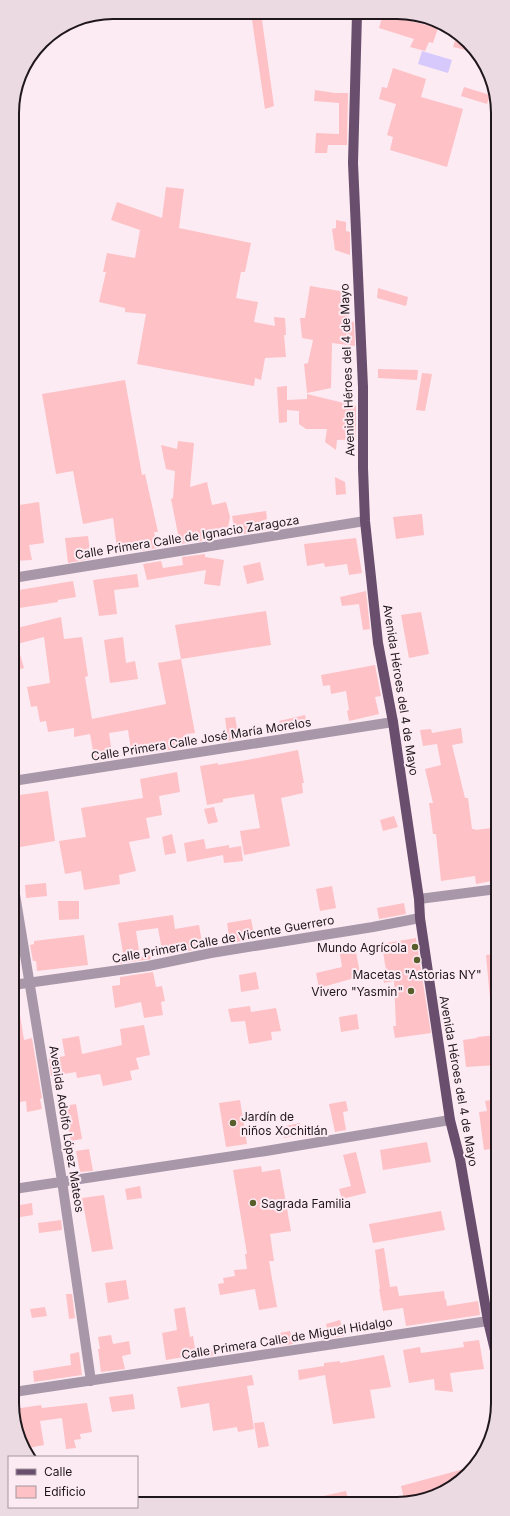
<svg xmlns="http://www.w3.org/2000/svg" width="510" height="1516" font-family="Inter,sans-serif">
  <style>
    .water { fill: #d7c9fb }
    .building { fill: #fdc1c6 }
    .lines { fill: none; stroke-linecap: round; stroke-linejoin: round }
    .minor { stroke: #a797a9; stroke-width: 10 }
    .major { stroke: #694e6d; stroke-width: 10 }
    .poi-dot { fill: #595d2b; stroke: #fdebf3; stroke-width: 1.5 }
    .labels { text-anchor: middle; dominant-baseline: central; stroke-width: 4; stroke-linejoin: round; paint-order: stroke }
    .street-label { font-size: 12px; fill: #1f171b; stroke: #fdebf3 }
    .poi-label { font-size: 12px; fill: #1f171b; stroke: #fdebf3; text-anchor: end }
    .rim { fill: none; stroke: #1f171b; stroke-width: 2 }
  </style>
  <rect width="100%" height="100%" fill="#fdebf3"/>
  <path class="water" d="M422 51 452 60 448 73 418 64Z"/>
  <path class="building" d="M251 13H261L274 106 265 109Z
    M383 14 438 28 433 43 429 42 425 51 410 47 414 39 379 28Z
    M456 37 468 42 474 52 453 47Z
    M393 68 426 79 421 97 463 109 447 167 390 150 393 137 387 135 396 104 379 99 382 87 387 88Z
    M464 87 490 95 487 104 461 96Z
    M315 90 335 93H348L347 145H328L327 153H315L316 133 339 134V103L314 101Z
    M166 187 184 189 179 228 251 243 245 272H241L236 298 258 302 254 322 275 326 274 317 285 318 286 335H284L286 357 265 358 261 380 255 378 254 386 137 364 146 314 125 312V308L99 302 106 272H103L107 253 135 258 140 230 111 220 117 202 162 218Z
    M336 220 346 222V231L350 232V255L335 250 332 229 336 228Z
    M310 286 352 293 348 321 354 322 355 346 332 343 331 388 307 393 304 364 308 363 313 340 302 338 300 318H305Z
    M378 288 408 297 406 306 377 298Z
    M378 369 418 370 417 380 378 378Z
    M422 373 432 374 425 411 416 410Z
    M125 380 142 475 145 474 158 532H154L158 548 140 551 138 545 117 548 113 518 83 524 73 471 56 474 42 394Z
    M287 386V400L307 399V394L356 406V439L337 440 336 450 325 442 327 429H306L299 424V411L287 410V422L279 423 277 387Z
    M178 441 194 443 190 487 207 482 212 505 226 502 230 517 228 527 201 532 202 541 180 544 171 499 173 498 175 471 166 469 161 445 177 449Z
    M335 477 345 482 346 494 336 495Z
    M39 502 44 543 29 545 32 560 13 561V506Z
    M266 511 267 519 258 522 268 520 270 530 244 534 243 524 234 526 232 516Z
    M422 514 424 535 396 539 393 517Z
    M88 536 91 559 68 563 65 538Z
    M356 538 362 573 349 575 347 564 325 567 324 563 307 566 304 544Z
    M205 554V557L224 560 220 586 204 584 206 570 147 580 143 564 161 561 163 568 183 565 182 557Z
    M260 562 264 580 247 584 243 566Z
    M137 574 139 587 114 590 117 614 99 616 93 580Z
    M73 581 76 597 58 600V602L13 609V591Z
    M366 591 370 629 363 630 359 604 342 606 340 597Z
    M266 611 271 645 181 659 175 625Z
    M421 612 429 654 409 658 401 615Z
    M61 617 64 639 82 637 88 676 85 677 92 719 166 704 158 663 181 659 195 733 186 734 188 747 132 756 128 730 109 733 113 759 95 762 90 734 74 737V728L48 732 46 721 40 722 37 706 31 707 27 687 50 683 44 637 17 644 24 668 13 671V641L15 640 13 629Z
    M123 637 126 663 135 661 138 679 110 683 104 640Z
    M375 665 381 696 375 697 379 714 349 721 347 711 349 710 346 691 331 694 330 685 323 686 321 675Z
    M305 715 307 726 282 732 279 721Z
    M235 717 239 739 228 741 225 718Z
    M461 728 463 743 452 745 465 798H468L472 829H475V830L492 828 497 856V880L476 884 475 876 441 881 436 834H433L429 803H433L425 769 441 765 437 744 423 746 420 730 431 729 432 733Z
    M298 750 304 783H302L303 793 281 798 290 846 244 855 240 831 260 828 254 794 223 799V802L207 805 200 766 218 763V765L247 760Z
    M177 772 180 792 159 796 162 815 146 818 150 838 129 842 136 871 119 875 120 884 84 890 81 871 65 874 59 841 86 837 81 808 143 798 140 779Z
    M48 791 55 841 20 847 16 822H13V796Z
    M214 807 218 822 208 824 204 809Z
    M394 816 398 827 383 831 380 820Z
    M172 834 176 853 165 855 162 837Z
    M204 839 206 849 229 845V848L241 846 243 861 224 863 223 855 187 862 184 843Z
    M46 883 47 896 26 898 25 885Z
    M332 886 336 908 320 911 316 889Z
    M58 901H79V919L59 920Z
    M404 903 406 914 379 919 377 908Z
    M173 915 175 929 199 925 203 948 163 956 158 928 136 931 140 957 150 955 151 959 118 964V959H124L118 923Z
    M251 919 255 939 230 943 227 923Z
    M84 935 88 965 37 971 36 961H33L30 945 34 944V941Z
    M416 938 431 1033 395 1038 393 1026H396L394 981 384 983 382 971 386 970 383 952H364L363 947Z
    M355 946 360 974H358V977L319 988 316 973 342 967 339 949Z
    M13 948H17L20 964 13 965Z
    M497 954V998L490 999 486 955Z
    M153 972 156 987 162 986 165 1001 161 1002 163 1015 144 1018 141 1002 115 1008 112 986 120 985V977Z
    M256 972 259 989 241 992 239 975Z
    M250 1006 251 1012 276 1008 281 1031 271 1032 272 1040 249 1044 245 1021 231 1022 228 1009Z
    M13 1009H19L24 1040 32 1038 42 1098 40 1099 42 1109 27 1112 26 1101 14 1103Z
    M357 1014 359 1029 341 1032 339 1017Z
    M144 1025 150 1055 136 1058 139 1069 130 1071 132 1080 103 1086 100 1074 77 1078 76 1072 51 1076 49 1059 65 1056 62 1039 79 1036 82 1054 122 1045 120 1029Z
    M497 1035V1065L466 1067 463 1040 477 1038V1037Z
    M497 1099V1148L484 1150 479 1112 487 1111 485 1101Z
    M240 1100 247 1144 226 1147 219 1103Z
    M346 1101 348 1111 343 1112 346 1130 335 1132 329 1104Z
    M76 1104 82 1139 71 1141 64 1106Z
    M300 1123 302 1134 284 1138 281 1127Z
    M427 1142 431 1162 383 1170 380 1150Z
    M89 1149 93 1171 80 1172 76 1151Z
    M356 1152 366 1193 342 1199 339 1189 351 1186 343 1155Z
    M261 1166 262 1172 280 1169 291 1231 270 1234 274 1261H269L277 1307 259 1310 255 1289 220 1295 218 1284 224 1283 223 1278 235 1276 234 1270 247 1269 245 1254H247L233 1170Z
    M140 1186 142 1198 127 1200 125 1189Z
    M104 1195 113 1249 92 1252 82 1198Z
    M32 1203 33 1215 14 1218V1206Z
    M441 1211 445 1230 373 1243 369 1224Z
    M61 1220 62 1230 39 1233 38 1223Z
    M384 1248 390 1287 397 1286 399 1296 444 1291 445 1300 446 1299 447 1306 478 1301 480 1315 406 1326 403 1308 383 1311 379 1289H380L375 1250Z
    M126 1280 129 1299 108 1303 105 1283Z
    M66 1294H72L75 1318 69 1319Z
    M45 1307 47 1316 32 1318 30 1309Z
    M185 1307 190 1337 193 1336 196 1355 166 1360 162 1333 177 1330 174 1309Z
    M340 1320 344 1336 329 1338 326 1324Z
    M290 1331 293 1344 278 1346 275 1334Z
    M111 1335 113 1344 129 1341 131 1354 122 1356 125 1369 101 1372 98 1349H100L98 1337Z
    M479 1340 484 1369 450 1373 453 1392 435 1390 434 1379 409 1383 403 1350 420 1347 421 1353 464 1347 463 1342Z
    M214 1350 215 1355 199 1358 198 1353Z
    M79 1352 82 1375 34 1382 33 1371 71 1365 70 1354Z
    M384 1355 391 1387 370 1390 375 1418 333 1424 325 1375 299 1380 298 1370 324 1366V1363L340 1361V1363Z
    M252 1375 254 1385 247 1386 254 1429 238 1432 237 1427 213 1431 209 1403 181 1408 177 1387Z
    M133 1394 135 1409 112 1412 109 1397Z
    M87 1403 92 1432 80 1434 81 1439 74 1440 76 1448 66 1449 62 1418 40 1421 44 1445 28 1448 22 1438 21 1428 18 1429 16 1418 14 1419V1409L41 1405 42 1408Z
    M264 1422 269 1446 258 1448 254 1423Z
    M475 1466 473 1469 448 1490 417 1502H405L401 1486Z
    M346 1491 349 1502H315L314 1498Z"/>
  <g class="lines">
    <path class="minor" d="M13 578 365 521
      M13 781 393 722
      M13 882 62 1181 91 1381
      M419 899 497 889
      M13 985 148 966 211 953 373 927 420 918
      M14 1189 266 1151 450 1120
      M14 1392 488 1321"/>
    <path class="major" d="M357 14 353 163 363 387V468L365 521 378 643 393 722 419 899 420 918 450 1120 460 1159 488 1321 498 1363"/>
  </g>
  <g class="poi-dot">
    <circle cx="415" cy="947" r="4"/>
    <circle cx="417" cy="960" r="4"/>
    <circle cx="411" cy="991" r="4"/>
    <circle cx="233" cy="1123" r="4"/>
    <circle cx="253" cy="1203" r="4"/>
  </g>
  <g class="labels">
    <g class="street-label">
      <text transform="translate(347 370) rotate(-92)">Avenida Héroes del 4 de Mayo</text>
      <text transform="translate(187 537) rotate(-9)">Calle Primera Calle de Ignacio Zaragoza</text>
      <text transform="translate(401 690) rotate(81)">Avenida Héroes del 4 de Mayo</text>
      <text transform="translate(201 739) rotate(-9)">Calle Primera Calle José María Morelos</text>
      <text transform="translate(223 939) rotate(-10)">Calle Primera Calle de Vicente Guerrero</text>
      <text transform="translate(459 1081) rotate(80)">Avenida Héroes del 4 de Mayo</text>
      <text transform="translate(67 1129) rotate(81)">Avenida Adolfo López Mateos</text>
      <text transform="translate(287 1338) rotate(-9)">Calle Primera Calle de Miguel Hidalgo</text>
    </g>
    <g class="poi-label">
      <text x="407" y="947">Mundo Agrícola</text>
      <text x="417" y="974" text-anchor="middle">Macetas "Astorias NY"</text>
      <text x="403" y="991">Vivero "Yasmin"</text>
      <text x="241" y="1116" text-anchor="start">Jardín de<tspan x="241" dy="14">niños Xochitlán</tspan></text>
      <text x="261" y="1203" text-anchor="start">Sagrada Familia</text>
    </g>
  </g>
  <path d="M0 0H510V1516H0ZM113 19H397A94 94 0 0 1 491 113V1403A94 94 0 0 1 397 1497H113A94 94 0 0 1 19 1403V113A94 94 0 0 1 113 19Z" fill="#ebdae2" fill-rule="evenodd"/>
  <path class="rim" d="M113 19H397A94 94 0 0 1 491 113V1403A94 94 0 0 1 397 1497H113A94 94 0 0 1 19 1403V113A94 94 0 0 1 113 19Z"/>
  <rect x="8" y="1456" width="130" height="52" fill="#fdebf3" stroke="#a4969d"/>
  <rect x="16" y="1469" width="20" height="6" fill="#694e6d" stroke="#a4969d"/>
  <text x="44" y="1476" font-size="12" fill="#1f171b">Calle</text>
  <rect x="16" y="1486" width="20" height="12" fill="#fdc1c6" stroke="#a4969d"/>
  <text x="44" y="1496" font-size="12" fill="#1f171b">Edificio</text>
</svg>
